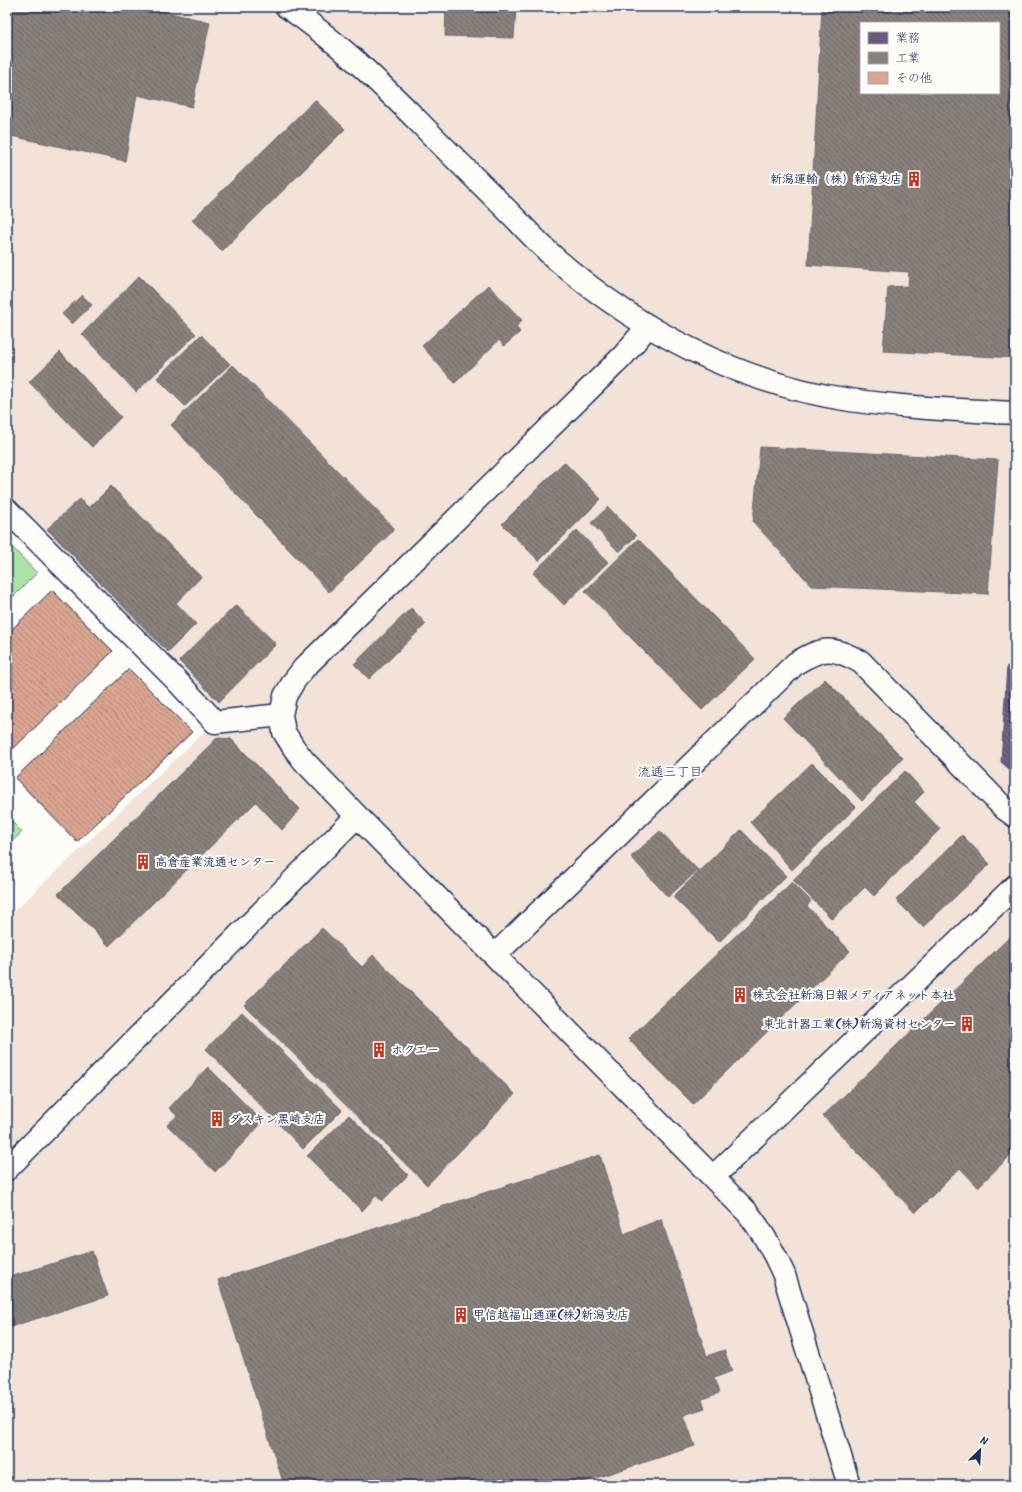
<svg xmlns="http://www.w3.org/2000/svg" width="1022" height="1492" font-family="Kalam,'Klee One',sans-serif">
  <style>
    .built { fill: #f2e2d8; fill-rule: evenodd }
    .green { fill: #abe2a6; stroke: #638882 }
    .offices { fill: url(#offices-back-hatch); stroke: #544c72 }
    .industry { fill: url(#industry-back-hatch); stroke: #696873; fill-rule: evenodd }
    .building { fill: url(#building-back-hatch); stroke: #1b2f5e }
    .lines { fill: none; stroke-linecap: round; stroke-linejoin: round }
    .street-casing { stroke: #1b2f5e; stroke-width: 25 }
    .secondary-casing { stroke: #1b2f5e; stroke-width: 25 }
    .street { stroke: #fdfcf7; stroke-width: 22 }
    .secondary { stroke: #fdfcf7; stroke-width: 22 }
    .labels { text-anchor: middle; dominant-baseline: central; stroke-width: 4; stroke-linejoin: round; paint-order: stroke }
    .poi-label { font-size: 12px; font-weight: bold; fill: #1b2f5e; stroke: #fdfcf7; text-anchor: start }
    .neighbourhood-label { font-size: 13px; fill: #1b2f5e; stroke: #fdfcf7 }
  </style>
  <defs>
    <pattern id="offices-back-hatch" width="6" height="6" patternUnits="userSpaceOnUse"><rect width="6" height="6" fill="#6d597a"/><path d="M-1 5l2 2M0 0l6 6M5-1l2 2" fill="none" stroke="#80738f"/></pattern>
    <pattern id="industry-back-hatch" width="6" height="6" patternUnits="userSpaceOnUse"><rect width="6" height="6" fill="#8a817c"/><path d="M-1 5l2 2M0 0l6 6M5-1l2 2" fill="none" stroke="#706a69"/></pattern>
    <pattern id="building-back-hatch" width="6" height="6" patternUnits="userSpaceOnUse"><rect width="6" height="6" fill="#daa590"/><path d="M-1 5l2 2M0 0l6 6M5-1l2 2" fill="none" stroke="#b08779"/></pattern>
  </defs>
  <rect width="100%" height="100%" fill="#fdfcf7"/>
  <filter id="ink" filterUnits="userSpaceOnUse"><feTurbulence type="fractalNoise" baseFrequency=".025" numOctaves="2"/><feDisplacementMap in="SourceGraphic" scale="8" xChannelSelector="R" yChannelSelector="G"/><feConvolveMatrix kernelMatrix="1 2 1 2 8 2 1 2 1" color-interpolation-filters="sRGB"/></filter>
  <g filter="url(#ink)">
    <path class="built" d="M7 7H1015V1485H7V918L215 722 7 511ZM861 23H999V93H861Z"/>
    <path class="green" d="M7 542 37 573 7 603Z
      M7 817 22 832 7 846Z"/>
    <path class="offices" d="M1007 666H1015V774L1001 762Z"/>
    <path class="industry" d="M7 7H144L210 22 192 107 137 95 125 161 7 135Z
      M446 7H516L514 38 445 36Z
      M822 7H1015V358L883 351 888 287 908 286 909 272 808 265ZM861 23H999V93H861Z
      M315 100 345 129 222 251 192 220Z
      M139 276 196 334 136 392 82 334Z
      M488 285 522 320 516 327 520 332 504 346 499 340 455 383 422 346Z
      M82 295 92 305 72 324 62 314Z
      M201 335 230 364 185 406 157 378Z
      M60 352 121 417 92 447 29 382Z
      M233 365 395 529 329 592 171 425Z
      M760 447 998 460 988 594 812 586 753 522Z
      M564 462 601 499 539 561 502 524Z
      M111 486 201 577 176 603 196 624 168 652 47 529 80 499 89 508Z
      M608 507 636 536 619 552 591 523Z
      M577 530 608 562 564 605 533 573Z
      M638 539 755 659 702 710 585 591Z
      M236 605 276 644 219 702 179 661Z
      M411 608 426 624 369 679 354 664Z
      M825 679 903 758 862 801 783 718Z
      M217 738 231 739 300 809 282 830 256 802 109 946 58 894Z
      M812 763 856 807 792 870 750 822Z
      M905 771 924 792 914 802 940 829 874 896 865 887 832 919 793 880Z
      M741 830 786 876 719 942 673 897Z
      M660 831 698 870 668 897 631 857Z
      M962 835 990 864 923 927 896 900Z
      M792 882 811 901 807 906 850 951 693 1104 628 1039Z
      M322 928 362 967 373 955 515 1094 427 1185 244 1005Z
      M1015 932V1151L978 1187 960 1168 915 1213 823 1116Z
      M242 1012 342 1110 303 1149 206 1049Z
      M208 1067 263 1122 215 1172 167 1125 177 1116 169 1108Z
      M349 1115 408 1175 382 1201 376 1196 362 1211 307 1156Z
      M600 1155 624 1234 661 1219 707 1356 724 1350 732 1371 714 1378 719 1393 702 1399 705 1408 684 1415 695 1446 574 1485H284L218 1280Z
      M92 1251 108 1296 7 1328V1278Z"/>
    <path class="building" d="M52 590 113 651 7 755V634Z
      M129 669 192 732 77 842 15 778Z"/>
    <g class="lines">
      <g class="street-casing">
        <path id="street" d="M648 326 623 356 304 668 294 681 285 696 281 715 284 732 294 748 304 761 357 816 747 1212C763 1232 774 1252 784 1275L849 1485
          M7 510 176 680 215 722 281 715
          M495 955 796 663C823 647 832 646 861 662L1005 809 1015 816
          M7 1169 357 816
          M713 1177 1015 886"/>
      </g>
      <g class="secondary-casing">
        <path id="secondary" d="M287 7C336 40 376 79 418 121 447 151 477 180 507 210 523 226 539 244 556 259 639 331 741 384 850 400 905 408 960 410 1015 413"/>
      </g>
      <use href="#street" class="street"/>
      <use href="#secondary" class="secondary"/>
    </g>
  </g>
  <defs>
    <g id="building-bare" transform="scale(1.2)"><path d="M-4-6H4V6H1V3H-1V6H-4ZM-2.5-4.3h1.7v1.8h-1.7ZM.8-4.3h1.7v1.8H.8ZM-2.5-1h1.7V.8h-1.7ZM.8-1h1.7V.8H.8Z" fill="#c8321e" stroke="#fdfcf7" stroke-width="2.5" paint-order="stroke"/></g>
  </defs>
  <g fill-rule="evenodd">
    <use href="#building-bare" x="914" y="179"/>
    <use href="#building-bare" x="143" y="862"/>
    <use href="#building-bare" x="740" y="995"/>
    <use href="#building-bare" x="967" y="1024"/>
    <use href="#building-bare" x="379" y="1050"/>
    <use href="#building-bare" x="217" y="1119"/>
    <use href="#building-bare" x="461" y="1315"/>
  </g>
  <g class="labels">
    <g class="poi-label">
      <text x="902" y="179" text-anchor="end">新潟運輸（株）新潟支店</text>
      <text x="155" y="862">高倉産業流通センター</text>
      <text x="752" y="995">株式会社新潟日報メディアネット本社</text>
      <text x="955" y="1024" text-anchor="end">東北計器工業(株)新潟資材センター</text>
      <text x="391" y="1050">ホクエー</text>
      <text x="229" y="1119">ダスキン黒崎支店</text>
      <text x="473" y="1315">甲信越福山通運(株)新潟支店</text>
    </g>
    <g class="neighbourhood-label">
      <text x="670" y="772">流通三丁目</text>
    </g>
  </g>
  <rect width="1022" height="1492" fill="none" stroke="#fdfcf7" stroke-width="24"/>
  <rect x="12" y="12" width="998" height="1468" fill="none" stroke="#1b2f5e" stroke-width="1.5" filter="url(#ink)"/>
  <rect x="860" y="22" width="140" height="72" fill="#fdfcf7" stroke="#a3aaba"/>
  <rect x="868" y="32" width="20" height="12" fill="#6d597a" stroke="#a3aaba"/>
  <text x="896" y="42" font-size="12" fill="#1b2f5e">業務</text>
  <rect x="868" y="52" width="20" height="12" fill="#8a817c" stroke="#a3aaba"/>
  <text x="896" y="62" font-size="12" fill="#1b2f5e">工業</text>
  <rect x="868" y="72" width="20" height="12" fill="#daa590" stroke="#a3aaba"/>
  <text x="896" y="82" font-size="12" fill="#1b2f5e">その他</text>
  <g transform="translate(980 1450) rotate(24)" stroke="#fdfcf7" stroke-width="3" paint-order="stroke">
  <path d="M0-3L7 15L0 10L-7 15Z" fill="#1b2f5e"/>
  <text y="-6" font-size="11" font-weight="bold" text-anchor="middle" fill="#1b2f5e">N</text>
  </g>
</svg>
